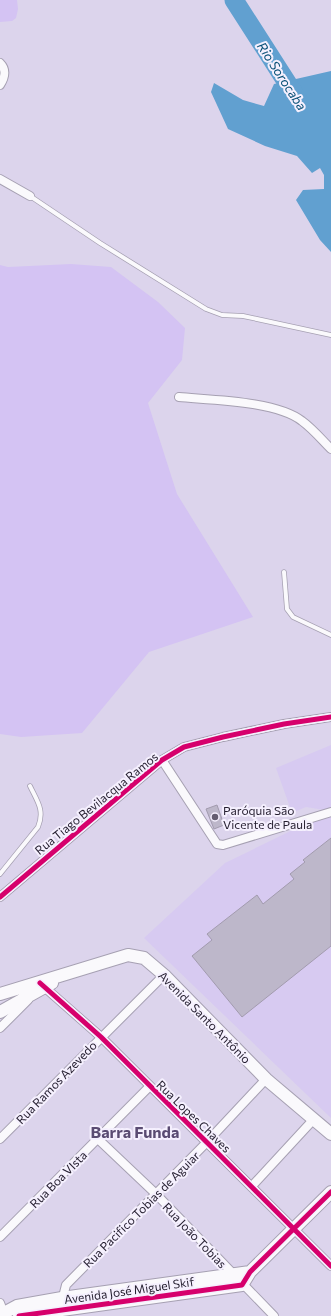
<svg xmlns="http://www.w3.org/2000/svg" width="331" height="1316" font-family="Commissioner,sans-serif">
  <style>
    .built { fill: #d7caf1 }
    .green { fill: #d4c3f3 }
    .water { fill: #61a0d0 }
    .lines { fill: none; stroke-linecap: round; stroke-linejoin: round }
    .river { stroke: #61a0d0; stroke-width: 19 }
    .building { fill: #bdb7ca; stroke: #a29bae }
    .lane-casing { stroke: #a6a0b2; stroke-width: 5.5 }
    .street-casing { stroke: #a6a0b2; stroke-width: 10 }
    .secondary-casing { stroke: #a6a0b2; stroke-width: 14 }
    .lane { stroke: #faf9fc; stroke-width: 4 }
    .street { stroke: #faf9fc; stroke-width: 8 }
    .secondary { stroke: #faf9fc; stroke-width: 12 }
    .cycleway-casing { stroke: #f5f0fe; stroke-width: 8 }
    .cycleway { stroke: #d6006c; stroke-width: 5 }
    .poi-dot { fill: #645d70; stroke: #f5f0fe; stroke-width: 1.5 }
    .labels { text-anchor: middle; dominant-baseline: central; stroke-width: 4; stroke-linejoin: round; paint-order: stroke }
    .street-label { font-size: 12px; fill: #231d2e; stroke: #f5f0fe }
    .poi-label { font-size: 12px; fill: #231d2e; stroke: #f5f0fe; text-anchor: start }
    .water-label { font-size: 13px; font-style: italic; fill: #074f76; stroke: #f5f0fe }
    .district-label { font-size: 16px; font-weight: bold; fill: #5a4b72; stroke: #f5f0fe }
  </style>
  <rect width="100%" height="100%" fill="#dcd4ec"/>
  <path class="built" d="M331 745V807L324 810 306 807 292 813 276 768Z
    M331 816V1118L144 938 225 863 303 825Z"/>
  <path class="green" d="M0 0H17L18 9 16 18 12 21 0 22Z
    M71 264 111 267 158 302 185 328 182 360 148 403 177 494 253 617 149 652 82 733 21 737 0 734V265L8 267Z"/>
  <path class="water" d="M331 71V252L320 240 296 200 303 190 324 189V175L320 168 312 173 297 156 265 146 228 129 211 92 214 83 243 100 264 106 274 84Z"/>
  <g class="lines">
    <path class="river" d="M234 0 300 103"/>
  </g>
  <path class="building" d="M217 805 224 825 214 829 206 809Z
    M331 838V946L242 1017 192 956 212 940 207 934 257 895 263 904 294 879 290 874 305 862 303 860Z"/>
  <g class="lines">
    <g class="lane-casing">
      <path id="lane" d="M30 196 100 243 206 309 222 315 243 316 331 335
        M284 572 287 609 293 617 331 635
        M0 874 38 827C45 810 37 801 30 786"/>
    </g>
    <g class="street-casing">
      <path id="street" d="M0 63C7 70 5 77 0 85
        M0 179 30 196
        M179 397C212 400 277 401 302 421 313 429 322 440 331 449
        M162 760 217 844 223 845 331 812
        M0 897 162 760 184 747 223 737 284 724 331 717
        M42 985 101 1037 331 1266
        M0 1028 28 1000
        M0 1139 164 975
        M98 1139 156 1194 274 1316
        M252 1186 313 1120
        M0 1237 149 1087
        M62 1301 66 1285 207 1142 266 1079
        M0 1303 5 1316"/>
    </g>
    <g class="secondary-casing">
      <path id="secondary" d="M0 994 128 955 144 958 164 975 266 1079 331 1134
        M0 1012 52 983
        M4 1313 17 1306 62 1298 250 1272
        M19 1316 242 1285 250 1272 331 1192"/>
    </g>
    <use href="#lane" class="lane"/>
    <use href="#street" class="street"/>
    <use href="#secondary" class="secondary"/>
    <g class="cycleway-casing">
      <path id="cycleway" d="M0 897 162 760 184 747 223 737 284 724 331 717
        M40 983 101 1037 331 1266
        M19 1316 242 1285 250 1272 331 1192"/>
    </g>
    <use href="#cycleway" class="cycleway"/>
  </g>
  <circle class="poi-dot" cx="215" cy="817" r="4"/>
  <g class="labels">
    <g class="street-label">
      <text transform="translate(96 803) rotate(-39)">Rua Tiago Bevilacqua Ramos</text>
      <text transform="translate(205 1017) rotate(45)">Avenida Santo Antônio</text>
      <text transform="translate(56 1082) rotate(-46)">Rua Ramos Azevedo</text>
      <text transform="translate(194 1116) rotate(44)">Rua Lopes Chaves</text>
      <text transform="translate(58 1179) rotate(-45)">Rua Boa VIsta</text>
      <text transform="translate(141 1209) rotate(-45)">Rua Pacifico Tobias de Aguiar</text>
      <text transform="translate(195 1235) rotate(46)">Rua João Tobias</text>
      <text transform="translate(129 1290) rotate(-8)">Avenida José Miguel Skif</text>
    </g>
    <g class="poi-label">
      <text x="223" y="810">Paróquia São<tspan x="223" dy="14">Vicente de Paula</tspan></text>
    </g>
    <g class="water-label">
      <text transform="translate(282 76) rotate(57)">Rio Sorocaba</text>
    </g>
    <g class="district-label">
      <text x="135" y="1131">Barra Funda</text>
    </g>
  </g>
</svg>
